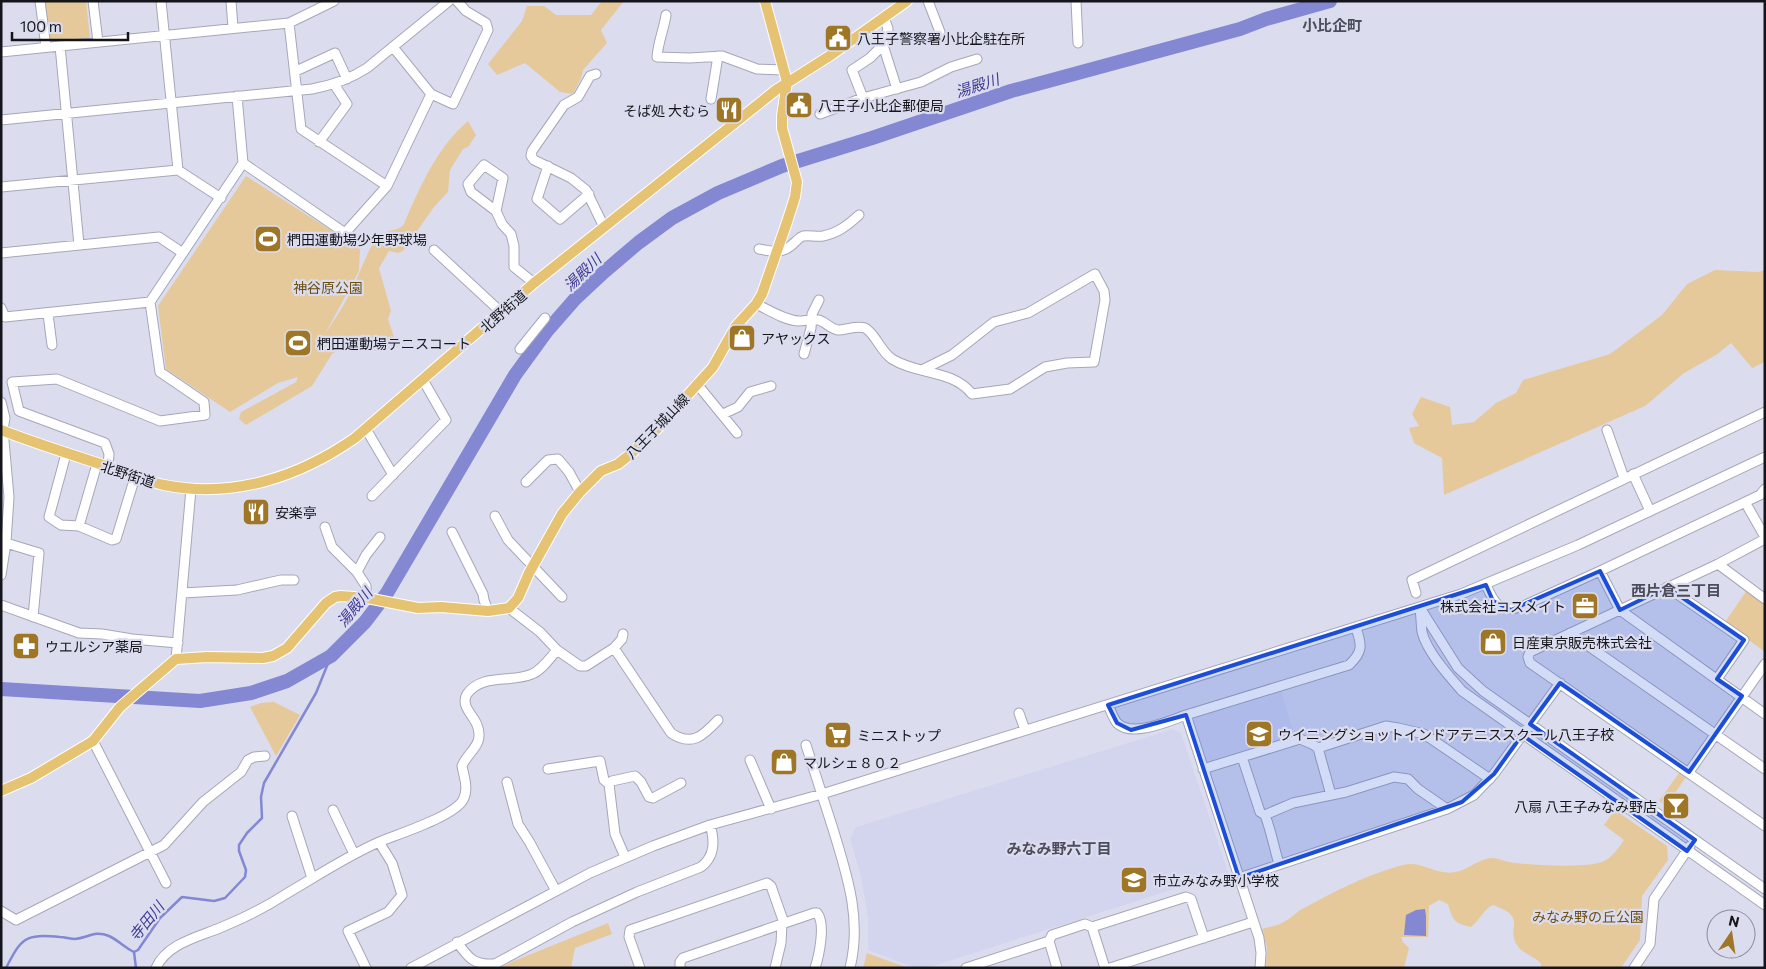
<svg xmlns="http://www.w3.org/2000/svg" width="1766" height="969" font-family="Commissioner,'Noto Sans JP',sans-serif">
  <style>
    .built { fill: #d3d5ef }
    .green { fill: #e5c99b }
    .water { fill: #8487d2 }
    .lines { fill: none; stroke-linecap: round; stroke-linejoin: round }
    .stream { stroke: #8487d2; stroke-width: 2.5 }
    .river { stroke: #8487d2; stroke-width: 14 }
    .minor-casing { stroke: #a5a7b9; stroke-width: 11 }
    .major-casing { stroke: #fff; stroke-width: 12 }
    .minor { stroke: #fff; stroke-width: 9 }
    .major { stroke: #e6c273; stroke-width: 10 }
    .marked { fill: #1d4ed8; fill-opacity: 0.2; stroke: #1d4ed8; stroke-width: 4; stroke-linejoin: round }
    .labels { text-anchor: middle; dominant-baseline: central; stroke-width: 4.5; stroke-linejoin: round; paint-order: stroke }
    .poi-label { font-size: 14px; fill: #14151b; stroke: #dbddef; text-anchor: start }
    .park-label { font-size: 14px; fill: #6d4e10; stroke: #dbddef }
    .street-label { font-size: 14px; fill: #14151b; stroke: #dbddef }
    .neighbourhood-label { font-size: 15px; font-weight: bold; fill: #4c4d5c; stroke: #dbddef }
    .water-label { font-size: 15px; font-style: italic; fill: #3f3992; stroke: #dbddef }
  </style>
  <rect width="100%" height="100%" fill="#dbddef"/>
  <path class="built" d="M1281 691 1295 737 1207 764 1193 722 1195 718Z
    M1173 729 1181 733 1228 872 927 968H916L868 950V918L861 876 850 839 856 827Z"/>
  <path class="green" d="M44 1H86L90 38 49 43Z
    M602 1H624L601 30 607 43 583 70 581 78 573 94 560 92 525 63 497 75 488 64 522 21 527 6H544L556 15H591Z
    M468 121 476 135 468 147 463 149 450 170 448 192 434 207 403 251 398 253 389 251 379 268 391 311 388 319 394 337 375 351 363 334 332 354 312 386 246 425 239 419 241 412 296 382 298 377 278 383 230 412 166 369 158 306 246 176 360 249 359 271 325 334C335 319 345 304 353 287 360 274 369 244 380 235 387 229 398 232 404 224 419 188 438 146 468 121Z
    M1715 270 1759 272 1765 270V362L1752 368 1731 343 1716 355 1684 373 1645 406 1444 495 1442 458 1414 443 1409 428 1419 426 1412 414 1421 397 1450 407 1452 425 1474 422 1496 403 1516 393 1523 380 1610 354 1662 315 1687 284Z
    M1749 587 1765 599V652L1750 641 1744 640 1723 625Z
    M274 702 300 715 276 756 250 707 261 703Z
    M1679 773 1686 777 1666 806 1659 801Z
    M1615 810 1667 846 1668 860 1642 896 1640 940 1621 968H1541V964C1535 956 1522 954 1517 945 1505 927 1529 918 1493 905 1483 910 1480 920 1471 927 1454 923 1453 921 1448 904L1439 900 1429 906 1428 937H1401L1403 942 1409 948 1404 968H1266L1267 948 1262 929C1270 927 1281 925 1287 920 1294 916 1298 910 1306 907 1335 891 1371 873 1403 865 1421 860 1437 876 1455 872 1469 870 1480 857 1494 858 1501 859 1509 863 1516 863 1536 865 1591 869 1606 860 1614 855 1619 847 1624 840L1604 825Z
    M608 923 612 934 575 948 571 968H500L514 961Z
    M867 953 908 968H863Z"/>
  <path class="water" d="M1425 909 1426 916V936L1404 935 1406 915 1416 910Z"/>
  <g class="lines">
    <path class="stream" d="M134 952 136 968
      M6 968C22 937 25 934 60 937 65 937 70 939 75 939 88 938 94 930 109 936 118 940 125 948 134 952L138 950 160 918 182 897 214 901 225 898 245 877 246 870 239 851V845L247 833 262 818 261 797 264 783 316 693 331 656"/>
    <path class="river" d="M1 689 200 701 251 693 287 681 331 656 365 622 387 593 515 375 547 331 575 299 604 272 638 243 672 218 718 193 782 166 872 138 1011 91 1240 29 1266 19 1330 1"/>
    <g class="minor-casing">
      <path id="minor" d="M40 1 46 47
        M93 1 98 42
        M161 1 178 170
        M231 1 233 28
        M928 1 940 32
        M1076 1 1078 43
        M666 15C664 29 658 42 657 57L690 58 722 56 757 69 784 70
        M289 23 301 129 387 186
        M883 45 897 89
        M60 46 79 245
        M1 52 289 23 334 1
        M296 71 335 53 347 79
        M596 74 590 76 578 97 564 105 532 151 531 156 534 160 571 178 586 190 604 227
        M431 94 453 104 488 30 486 23 466 11 457 1
        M237 96 243 163 345 233 387 186 431 94 393 47
        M863 98 852 70 870 58 883 45 888 29 884 17
        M711 99 718 56
        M820 114 863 98 921 82 951 67 977 59
        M1 120 312 89C333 85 350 79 367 68L449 1
        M319 142 347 104 334 84
        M548 166 537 199 560 219 589 194
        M1 187 178 170 221 198
        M496 211 471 192 468 184 484 165 503 178 496 211 502 224 511 234 514 246V267L534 283
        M759 249C774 252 783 254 794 243 798 240 799 237 803 236 810 235 816 237 823 236 838 233 848 225 859 215
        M434 250 501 312
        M1 253 159 237 183 253
        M756 304C769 310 784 320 798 321 805 321 811 319 818 320 825 321 830 329 838 330 846 330 857 325 865 328 875 333 881 352 892 359 917 375 952 369 972 394L1010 389 1045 367 1067 363 1094 362 1105 300 1104 291 1095 274 1028 313 994 322 952 355 924 369
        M1 308 5 317 150 302
        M48 314 52 345
        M520 349 545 318
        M804 354 811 328 812 314 819 300
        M697 384 737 433
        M1 402 5 418 3 430 9 497 6 543 1 575
        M723 414 738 407 750 392 771 386
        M366 429 393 475
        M1607 430 1624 478
        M66 454 49 517 61 525 79 526 97 464
        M108 467 109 454 105 443 19 411 12 382 57 379 160 421 205 415 204 402 160 372 150 302 243 163
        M1633 474 1650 511
        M526 482 548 460 558 459 569 472 580 492
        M372 496 446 420 423 380
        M1745 502 1765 537
        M495 516 508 540 562 597
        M79 526 112 540 116 539 135 477
        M325 527 332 547 357 572 366 586 367 598
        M452 532 483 594 484 600 488 611
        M1765 539 1718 564 1530 652 1528 657 1530 663 1765 826
        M6 543 39 553 33 617
        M1718 564 1765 599
        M1600 571 1620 610 1765 714
        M357 572 366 555 380 537
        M1486 585C1494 603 1499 613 1521 607L1600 571 1760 495 1765 489
        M1667 587 1744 640 1717 679
        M182 593 237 590 281 580H294
        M1416 593 1412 580 1765 412
        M1 605 79 633 102 634 132 639 178 643
        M509 608 540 632 557 650 580 666H586L614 648 622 639 623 634
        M1420 608C1421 616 1421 624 1422 632 1427 652 1449 676 1462 691L1765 905
        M1422 611 1458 668 1483 691 1765 889
        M1570 633 1765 769
        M614 648 671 733C692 747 703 736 718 720
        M176 659 191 489
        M1108 705C1111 711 1113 718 1117 723 1132 738 1169 721 1186 715L1259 938 1261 953 1260 968
        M1019 713 1025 730
        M1186 715 1349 665C1363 652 1362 645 1356 628
        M93 741 166 883
        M806 745C815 773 824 801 833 829 847 875 862 919 850 968
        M1318 748 1331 795
        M1242 757 1260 812 1265 815C1271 831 1274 847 1279 864
        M750 760 771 809
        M548 769 600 761 604 780 609 784 615 834 625 857
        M1203 769 1300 739 1312 744 1318 748 1386 726 1398 728 1424 734 1490 779
        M1689 772 1765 664
        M507 782 518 824 530 843 556 891
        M609 784 612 781 635 776 641 782 649 797 653 798 681 783
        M333 810 354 854
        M1265 815 1293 803 1346 792 1394 777 1408 779 1418 789 1447 809
        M292 816 312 878
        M1239 878 1447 809 1474 795 1494 774 1560 683
        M1 911 16 920 164 845 203 802 241 772 248 760 254 757 265 756
        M1092 927 1105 968
        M1049 941 1057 968
        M457 942C469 959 474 965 495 964L572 922 637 892 701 867C715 856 715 841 710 825
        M156 968C167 943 199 937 222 927 244 918 266 907 286 894 317 876 347 856 379 842 398 834 453 817 463 800 469 789 464 777 462 766 468 751 485 745 477 725 474 716 460 706 467 694 482 673 512 683 532 674 542 670 550 658 557 650
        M366 968 348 931 388 912 402 895 392 863 379 842
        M411 968 590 873 653 846 710 825 822 794 1461 594 1578 545 1765 457
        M640 968 629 937 630 930 767 883 771 886 784 923
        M680 968V962L683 958 814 913H817C826 923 819 956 815 968
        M775 968 781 943 782 924
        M966 968 1049 941 1052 935 1085 924 1092 927 1186 897 1191 899 1204 938
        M1110 968 1253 922
        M1634 968 1650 944 1654 899 1690 846"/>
    </g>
    <g class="major-casing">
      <path id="major" d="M1 430C37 444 73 455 109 467 128 473 145 481 164 485 233 499 299 477 355 438L534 283 776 90 831 55 907 1
        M1 791 31 778 93 741 120 707 176 659 207 657 263 658 273 656 287 648 326 603 335 597 341 596 367 598 418 608 441 607 488 611 509 608 518 598 529 573 562 514 580 492 601 471 618 464 632 453 657 429 713 367 736 326 756 304 762 294 787 222 795 197 797 182 782 128V116L787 82 765 1"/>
    </g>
    <use href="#minor" class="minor"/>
    <use href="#major" class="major"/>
  </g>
  <path class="marked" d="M1600 571 1620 610 1667 587 1744 640 1717 679 1742 696 1689 772 1560 683 1530 724 1695 840 1687 851 1522 735 1494 774 1462 802 1239 878 1186 715 1131 730 1117 723 1108 705 1486 585 1493 601 1511 610Z"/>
  <defs>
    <g id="civic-square" transform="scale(1.4375)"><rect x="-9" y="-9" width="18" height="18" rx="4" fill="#9f7625" stroke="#dbddef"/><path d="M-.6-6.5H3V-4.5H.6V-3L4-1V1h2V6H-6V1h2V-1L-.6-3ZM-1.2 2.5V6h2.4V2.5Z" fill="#fff"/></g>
    <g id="restaurant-square" transform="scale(1.4375)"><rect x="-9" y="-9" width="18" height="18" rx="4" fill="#9f7625" stroke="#dbddef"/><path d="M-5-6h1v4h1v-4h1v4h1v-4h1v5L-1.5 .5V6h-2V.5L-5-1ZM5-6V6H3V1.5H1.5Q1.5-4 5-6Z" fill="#fff"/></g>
    <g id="stadium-square" transform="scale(1.4375)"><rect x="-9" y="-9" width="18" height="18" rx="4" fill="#9f7625" stroke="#dbddef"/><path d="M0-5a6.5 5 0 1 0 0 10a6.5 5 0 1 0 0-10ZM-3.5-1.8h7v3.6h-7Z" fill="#fff"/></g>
    <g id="shop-square" transform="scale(1.4375)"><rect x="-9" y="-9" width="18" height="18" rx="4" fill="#9f7625" stroke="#dbddef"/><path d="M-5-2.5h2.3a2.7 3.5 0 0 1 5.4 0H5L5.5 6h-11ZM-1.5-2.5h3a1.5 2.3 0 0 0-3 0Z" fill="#fff"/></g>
    <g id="office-square" transform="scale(1.4375)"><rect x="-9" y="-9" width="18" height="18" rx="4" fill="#9f7625" stroke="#dbddef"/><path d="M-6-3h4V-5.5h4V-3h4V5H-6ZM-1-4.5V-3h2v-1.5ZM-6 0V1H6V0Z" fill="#fff"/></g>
    <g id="pharmacy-square" transform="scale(1.4375)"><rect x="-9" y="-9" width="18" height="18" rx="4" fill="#9f7625" stroke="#dbddef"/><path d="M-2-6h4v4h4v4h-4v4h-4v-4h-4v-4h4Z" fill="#fff"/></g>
    <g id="school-square" transform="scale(1.4375)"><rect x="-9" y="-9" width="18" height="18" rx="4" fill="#9f7625" stroke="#dbddef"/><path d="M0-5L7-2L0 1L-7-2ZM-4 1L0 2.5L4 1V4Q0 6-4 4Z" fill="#fff"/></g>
    <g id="supermarket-square" transform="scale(1.4375)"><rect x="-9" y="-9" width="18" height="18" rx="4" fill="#9f7625" stroke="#dbddef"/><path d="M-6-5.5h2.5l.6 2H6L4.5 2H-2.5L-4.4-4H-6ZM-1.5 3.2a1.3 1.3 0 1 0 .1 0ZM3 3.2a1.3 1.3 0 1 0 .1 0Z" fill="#fff"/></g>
    <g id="bar-square" transform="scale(1.4375)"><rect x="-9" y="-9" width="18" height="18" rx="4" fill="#9f7625" stroke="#dbddef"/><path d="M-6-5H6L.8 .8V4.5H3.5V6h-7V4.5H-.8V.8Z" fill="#fff"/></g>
  </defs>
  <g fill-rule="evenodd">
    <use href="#civic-square" x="838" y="38"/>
    <use href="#civic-square" x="799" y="105"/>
    <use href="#restaurant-square" x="729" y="110"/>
    <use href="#stadium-square" x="268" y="239"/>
    <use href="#shop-square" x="742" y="338"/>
    <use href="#stadium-square" x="298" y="343"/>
    <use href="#restaurant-square" x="256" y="512"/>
    <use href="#office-square" x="1585" y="606"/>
    <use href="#shop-square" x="1493" y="642"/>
    <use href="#pharmacy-square" x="26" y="646"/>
    <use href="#school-square" x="1259" y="734"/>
    <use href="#supermarket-square" x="838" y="735"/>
    <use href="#shop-square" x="784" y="762"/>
    <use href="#bar-square" x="1676" y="806"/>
    <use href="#school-square" x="1134" y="880"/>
  </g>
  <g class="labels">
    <g class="poi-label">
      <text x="857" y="38">八王子警察署小比企駐在所</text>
      <text x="818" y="105">八王子小比企郵便局</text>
      <text x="710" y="110" text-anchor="end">そば処 大むら</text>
      <text x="287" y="239">椚田運動場少年野球場</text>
      <text x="761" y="338">アヤックス</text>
      <text x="317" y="343">椚田運動場テニスコート</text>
      <text x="275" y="512">安楽亭</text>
      <text x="1566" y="606" text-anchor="end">株式会社コスメイト</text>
      <text x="1512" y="642">日産東京販売株式会社</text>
      <text x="45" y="646">ウエルシア薬局</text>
      <text x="1278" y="734">ウイニングショットインドアテニススクール八王子校</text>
      <text x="857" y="735">ミニストップ</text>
      <text x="803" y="762">マルシェ８０２</text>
      <text x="1657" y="806" text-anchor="end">八扇 八王子みなみ野店</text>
      <text x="1153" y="880">市立みなみ野小学校</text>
    </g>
    <g class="park-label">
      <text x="328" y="287">神谷原公園</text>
      <text x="1588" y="916">みなみ野の丘公園</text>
    </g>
    <g class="street-label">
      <text transform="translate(503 311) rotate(-41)">北野街道</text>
      <text transform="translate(657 426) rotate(-46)">八王子城山線</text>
      <text transform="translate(128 474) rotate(18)">北野街道</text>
    </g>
    <g class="neighbourhood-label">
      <text x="1332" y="25">小比企町</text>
      <text x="1676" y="590">西片倉三丁目</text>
      <text x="1059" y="848">みなみ野六丁目</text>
    </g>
    <g class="water-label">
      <text transform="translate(977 85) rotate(-18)">湯殿川</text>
      <text transform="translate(582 272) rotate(-44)">湯殿川</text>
      <text transform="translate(354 607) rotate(-50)">湯殿川</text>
      <text transform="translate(146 921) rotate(-51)">寺田川</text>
    </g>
  </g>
  <rect width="1766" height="969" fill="none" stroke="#14151b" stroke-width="5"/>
  <g transform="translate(1731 934) rotate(13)"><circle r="24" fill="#dbddef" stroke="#8b8d9a"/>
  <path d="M0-4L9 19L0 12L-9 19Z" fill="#9f7625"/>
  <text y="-8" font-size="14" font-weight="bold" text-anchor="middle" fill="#14151b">N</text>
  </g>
  <path d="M12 32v8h116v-8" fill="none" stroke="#14151b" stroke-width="2.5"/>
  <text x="20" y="32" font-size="15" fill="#14151b" stroke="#dbddef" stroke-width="4" paint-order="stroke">100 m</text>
</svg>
